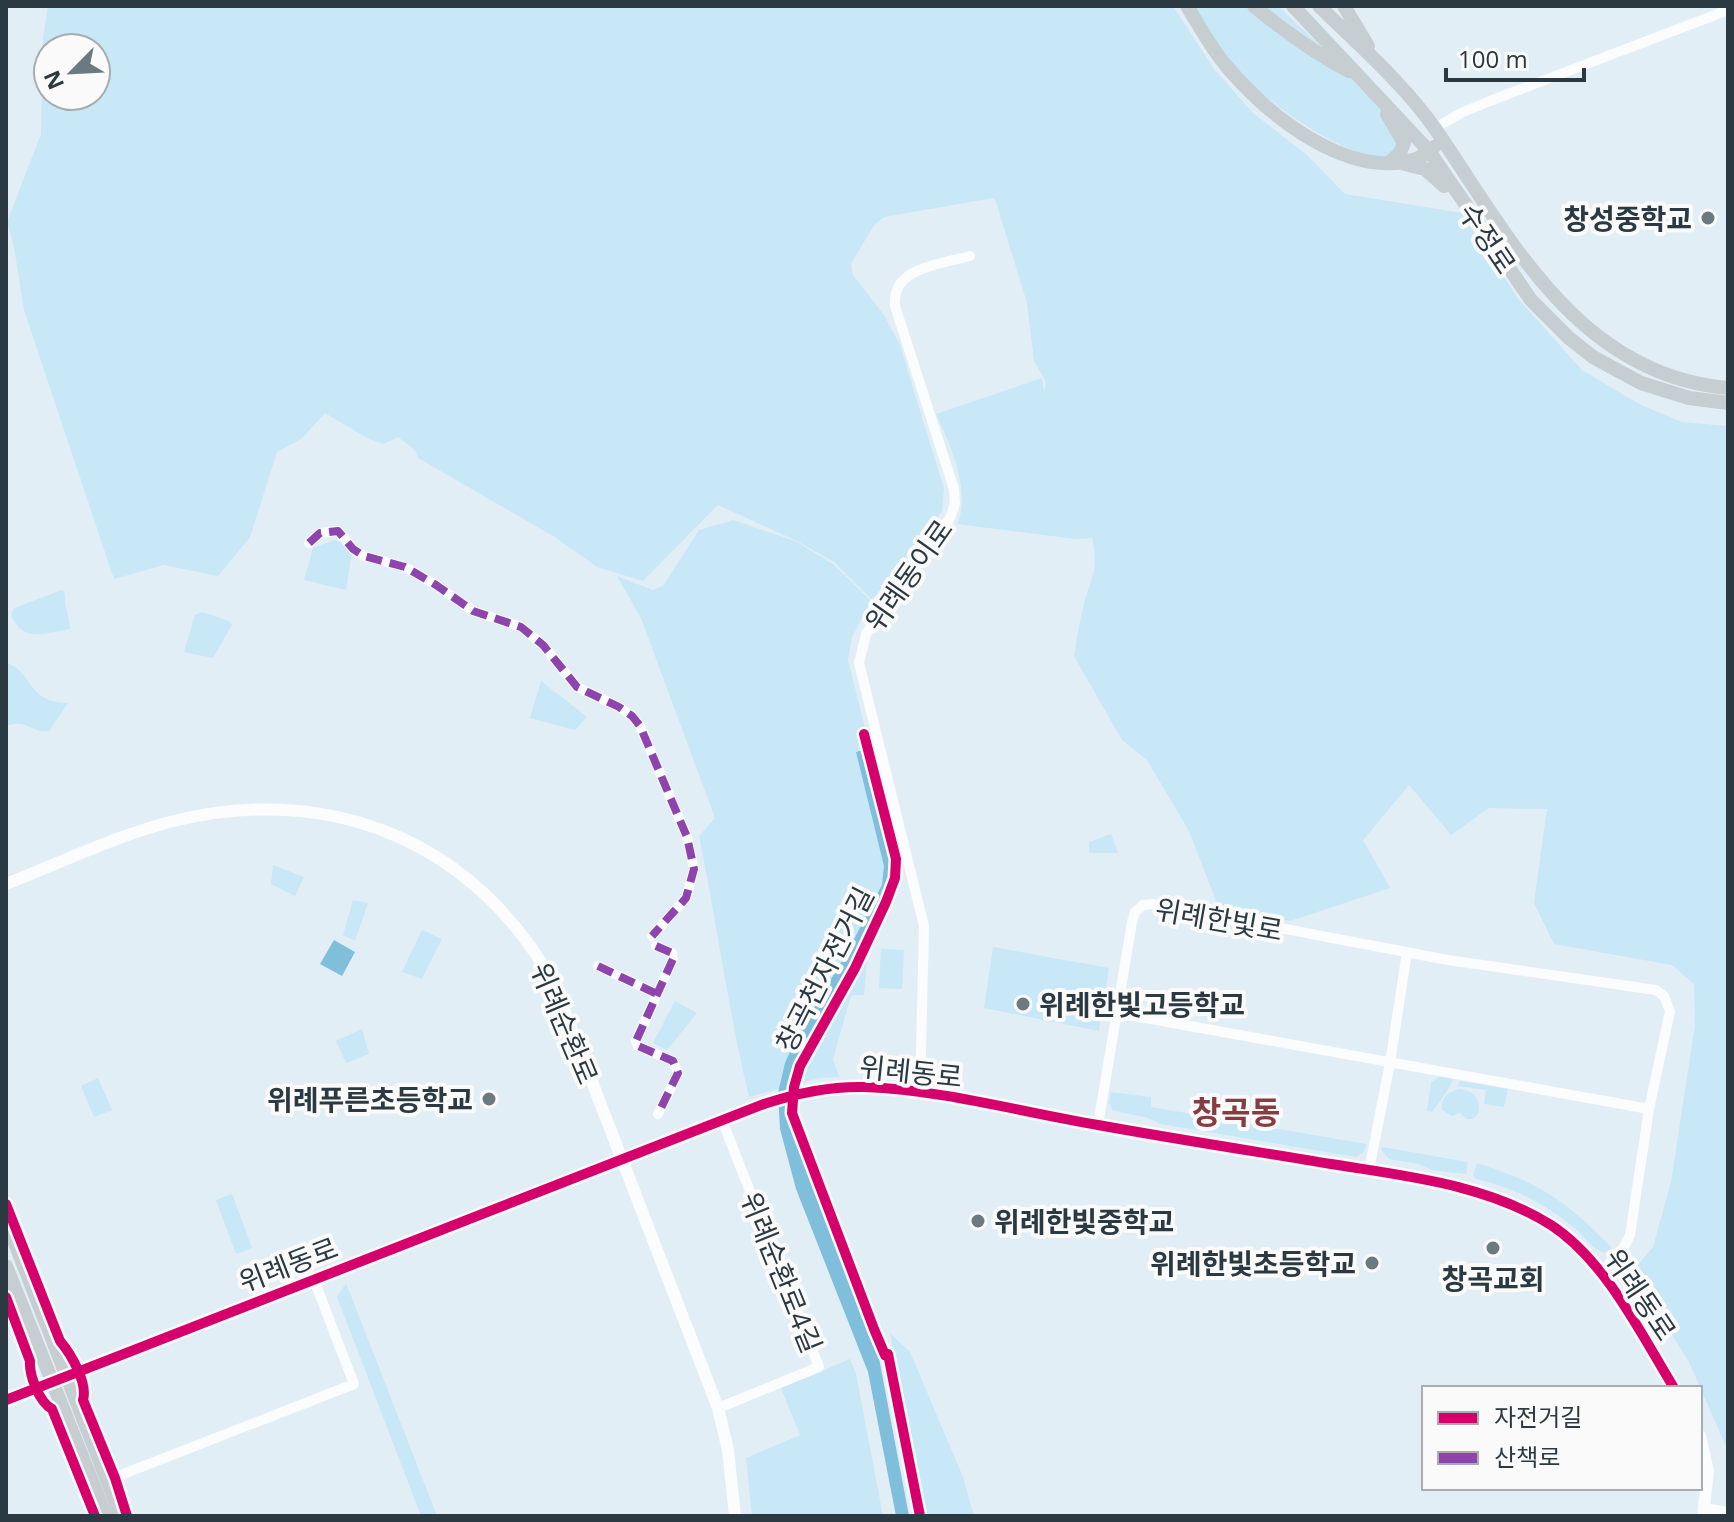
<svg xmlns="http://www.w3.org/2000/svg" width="1734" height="1522" font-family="'Open Sans','Noto Sans KR',sans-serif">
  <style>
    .green { fill: #c8e7f7; fill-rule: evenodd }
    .water { fill: #7fbfdc }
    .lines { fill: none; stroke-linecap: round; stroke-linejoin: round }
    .minor { stroke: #fbfcfe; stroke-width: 10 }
    .tertiary { stroke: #fbfcfe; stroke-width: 12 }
    .secondary { stroke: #c6ced2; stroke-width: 14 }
    .quiet { stroke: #8e44ad; stroke-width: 8; stroke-dasharray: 16 8; stroke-linecap: butt }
    .cycleway-casing { stroke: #fafafa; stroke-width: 15 }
    .cycleway { stroke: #d6006c; stroke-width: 10 }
    .poi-dot { fill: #6b7981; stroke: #fafafa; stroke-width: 3 }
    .labels { text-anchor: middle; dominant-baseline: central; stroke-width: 8; stroke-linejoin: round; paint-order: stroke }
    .poi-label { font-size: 28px; font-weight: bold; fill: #2b3a42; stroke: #fafafa; text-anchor: end }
    .street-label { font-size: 28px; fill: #2b3a42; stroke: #fafafa }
    .quarter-label { font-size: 32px; font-weight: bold; fill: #863d41; stroke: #fafafa }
  </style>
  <rect width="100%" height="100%" fill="#e2eef5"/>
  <path class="green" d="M48 6H1173L1214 69 1253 113 1308 156 1345 194 1462 213 1519 300 1582 370 1639 404 1682 422 1728 426V1451L1689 1362 1635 1276 1636 1267 1653 1247 1671 1182 1695 1025 1694 984 1672 965 1554 944 1534 903 1547 809 1489 808 1451 835 1409 785 1363 840 1390 888 1290 921 1218 906 1189 831 1147 760 1122 740 1074 656C1077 638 1080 618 1085 600 1093 574 1099 566 1092 538L1076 539 957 524C972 493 950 444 936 414L1042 378 1044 393 1046 382 1034 361 1027 303 996 202 993 198 884 217 875 224 851 263 853 275 884 315 900 345 944 489 942 512 872 600 834 562 795 540 718 505 643 581 597 567 555 537 418 458 415 450 398 437 384 444 369 439 325 413 301 439 277 452 250 537 218 576 164 565 114 579 24 310 14 247 7 222 41 134 43 38ZM48 48H96V96H48Z
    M1193 6H1278L1369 92 1401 131 1402 149C1395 152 1387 158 1379 157 1338 155 1250 91 1226 58 1214 42 1205 23 1193 6Z
    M733 520 795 541 833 564 871 601 852 637 848 660 899 863 869 942 864 995H853L850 999 833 1059 839 1077 819 1078 749 1097C728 1010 717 923 699 836L715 818 641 618 617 576 653 590 663 586 699 530Z
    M334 540 346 544 352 552 346 590 304 580 313 548Z
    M62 590 65 594C64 606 69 616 70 629 45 633 22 644 11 614L14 608Z
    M202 612 229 621 232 625 213 658 184 652 195 615Z
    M6 663C34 671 25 702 68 703L49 731C32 734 27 718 6 726Z
    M541 681 587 717 575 730 530 718Z
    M1111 834 1118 853H1089V842Z
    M273 865 304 877 295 896 271 884Z
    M353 900 368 903 355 941 343 935Z
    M422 930 442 939 422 979 402 972Z
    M993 947 1109 968 1099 1031 984 1008Z
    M881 949 904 950 902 989 879 988Z
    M675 1001 697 1013 667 1050 653 1043Z
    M362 1029 369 1054 346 1063 336 1041Z
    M1440 1077 1453 1079C1451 1087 1438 1104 1432 1112L1427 1111 1431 1082Z
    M98 1078 112 1110 94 1117 81 1086Z
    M1460 1081 1508 1089 1504 1107 1484 1104 1486 1090 1457 1086Z
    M1460 1089C1475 1091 1480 1099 1479 1113L1473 1119H1467L1460 1113 1452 1116 1442 1110C1440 1098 1449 1091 1460 1089Z
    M1111 1092 1151 1097V1107L1366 1144 1364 1152 1356 1157 1161 1124 1148 1118 1112 1110 1109 1102Z
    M1382 1147 1468 1162 1466 1174 1432 1170 1419 1164 1389 1159 1381 1150Z
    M1477 1163C1542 1184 1565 1200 1612 1248L1604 1253C1591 1249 1582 1233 1571 1225 1542 1202 1512 1187 1476 1179L1473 1175Z
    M232 1194 252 1248 236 1254 216 1200Z
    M346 1283 437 1516H421L337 1297Z
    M890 1333 910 1352 963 1477 974 1516H926Z
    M850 1359 856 1374 883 1516H752L746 1458 800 1435 781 1388Z"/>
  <path class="water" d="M864 750 890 862 888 888 852 967 805 1042 788 1087 789 1114 813 1188 878 1353 909 1516H896L868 1372 796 1189 780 1129 778 1093 785 1063 797 1036 848 951 882 885 884 866 856 752Z
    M334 940 355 952 342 976 320 964Z"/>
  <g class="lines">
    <path class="minor" d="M1435 128 1461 113 1490 101 1728 10
      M309 543 320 533 338 531 353 549 364 556 405 567 436 585 473 611 521 627 543 645 577 687 619 707 632 716 640 726 687 837 694 869 686 898 652 936
      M656 946 672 953 673 959 636 1041 638 1046 673 1061 678 1073 658 1114
      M598 966 657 994
      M1118 1013 1649 1109
      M794 1087 800 1066 855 968 886 902 895 878 896 859 864 734
      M920 1092 924 926 859 663 866 634 950 518 955 504 954 489 895 306C891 267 942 264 970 256
      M1098 1125 1132 922 1135 912 1143 905 1153 904 1448 960 1656 990 1664 996 1670 1011 1649 1109 1630 1235 1624 1247 1601 1273
      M1369 1170 1390 1063 1407 952
      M718 1408 819 1367 722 1120
      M108 1480 354 1384 314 1280
      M1704 1508 1728 1512"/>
    <path class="tertiary" d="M6 884C60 863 122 833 178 820 334 783 478 844 555 986L718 1408 728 1450 735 1516
      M6 1400 764 1104C797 1093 829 1086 865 1087 943 1090 1021 1112 1098 1125 1175 1139 1253 1151 1331 1164 1405 1176 1486 1184 1551 1225 1605 1260 1641 1334 1674 1388
      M1700 1436 1708 1471 1703 1516"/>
    <path class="secondary" d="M1187 6C1200 27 1212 50 1228 68 1269 116 1346 178 1413 160 1421 158 1428 152 1434 147
      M1254 6C1284 31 1314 53 1349 71
      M1293 6 1429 151 1531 300 1569 338 1593 357 1641 383 1689 398 1728 403
      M1319 6C1357 43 1405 85 1436 130 1511 240 1579 375 1728 388
      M1344 6 1368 46
      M1387 114 1404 143 1400 153 1389 163
      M1405 164 1425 169 1444 186
      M6 1220 121 1516
      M6 1266 106 1516"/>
    <path class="quiet" d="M309 543 320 533 338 531 353 549 364 556 405 567 436 585 473 611 521 627 543 645 577 687 619 707 632 716 640 726 687 837 694 869 686 898 652 936
      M656 946 672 953 673 959 636 1041 638 1046 673 1061 678 1073 658 1114
      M598 966 657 994"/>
    <g class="cycleway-casing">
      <path id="cycleway" d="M864 734 896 859 895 878 886 902 855 968 800 1066 794 1087 792 1113 874 1329 885 1355 888 1354 920 1516
        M6 1204 60 1341C71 1354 88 1383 83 1400L115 1478 127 1516
        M6 1297 30 1361C29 1375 39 1402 52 1409L95 1516
        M6 1400 764 1104C797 1093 829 1086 865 1087 943 1090 1021 1112 1098 1125 1175 1139 1253 1151 1331 1164 1405 1176 1486 1184 1551 1225 1605 1260 1641 1334 1674 1388"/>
    </g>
    <use href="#cycleway" class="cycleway"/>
  </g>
  <g class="poi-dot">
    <circle cx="1708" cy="218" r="8"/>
    <circle cx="1023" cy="1004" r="8"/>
    <circle cx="489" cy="1099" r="8"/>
    <circle cx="978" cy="1221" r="8"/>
    <circle cx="1493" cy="1248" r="8"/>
    <circle cx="1372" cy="1263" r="8"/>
  </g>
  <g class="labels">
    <g class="poi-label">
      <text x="1692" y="218">창성중학교</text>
      <text x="1039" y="1004" text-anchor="start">위례한빛고등학교</text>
      <text x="473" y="1099">위례푸른초등학교</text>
      <text x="994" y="1221" text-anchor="start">위례한빛중학교</text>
      <text x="1356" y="1263">위례한빛초등학교</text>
      <text x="1493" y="1278" text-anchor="middle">창곡교회</text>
    </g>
    <g class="street-label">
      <text transform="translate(1488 238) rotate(56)">수정로</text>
      <text transform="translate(908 575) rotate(-55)">위례동이로</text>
      <text transform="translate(1219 919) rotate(10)">위례한빛로</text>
      <text transform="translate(824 969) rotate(-63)">창곡천자전거길</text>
      <text transform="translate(565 1023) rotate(67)">위례순환로</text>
      <text transform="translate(911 1071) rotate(6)">위례동로</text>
      <text transform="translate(288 1264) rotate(-21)">위례동로</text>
      <text transform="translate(782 1272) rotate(68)">위례순환로4길</text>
      <text transform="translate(1641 1294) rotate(56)">위례동로</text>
    </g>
    <g class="quarter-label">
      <text x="1236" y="1111">창곡동</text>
    </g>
  </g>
  <rect width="1734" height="1522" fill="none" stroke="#2b3a42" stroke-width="16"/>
  <rect x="1422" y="1386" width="280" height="104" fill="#fafafa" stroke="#a7adb0" stroke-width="2"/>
  <rect x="1438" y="1412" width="40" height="12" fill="#d6006c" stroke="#a7adb0" stroke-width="2"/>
  <text x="1494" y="1426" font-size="24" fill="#2b3a42">자전거길</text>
  <rect x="1438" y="1452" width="40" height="12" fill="#8e44ad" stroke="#a7adb0" stroke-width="2"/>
  <text x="1494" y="1466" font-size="24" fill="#2b3a42">산책로</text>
  <g transform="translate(72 72) rotate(246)"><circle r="38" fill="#fafafa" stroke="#a7adb0" stroke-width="2"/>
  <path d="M0-6L14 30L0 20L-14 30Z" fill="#6b7981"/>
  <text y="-12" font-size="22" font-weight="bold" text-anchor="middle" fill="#2b3a42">N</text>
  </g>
  <path d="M1446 68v12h138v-12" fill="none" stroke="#2b3a42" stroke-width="4"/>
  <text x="1458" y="68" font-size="24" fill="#2b3a42" stroke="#fafafa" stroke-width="6" paint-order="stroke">100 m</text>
</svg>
